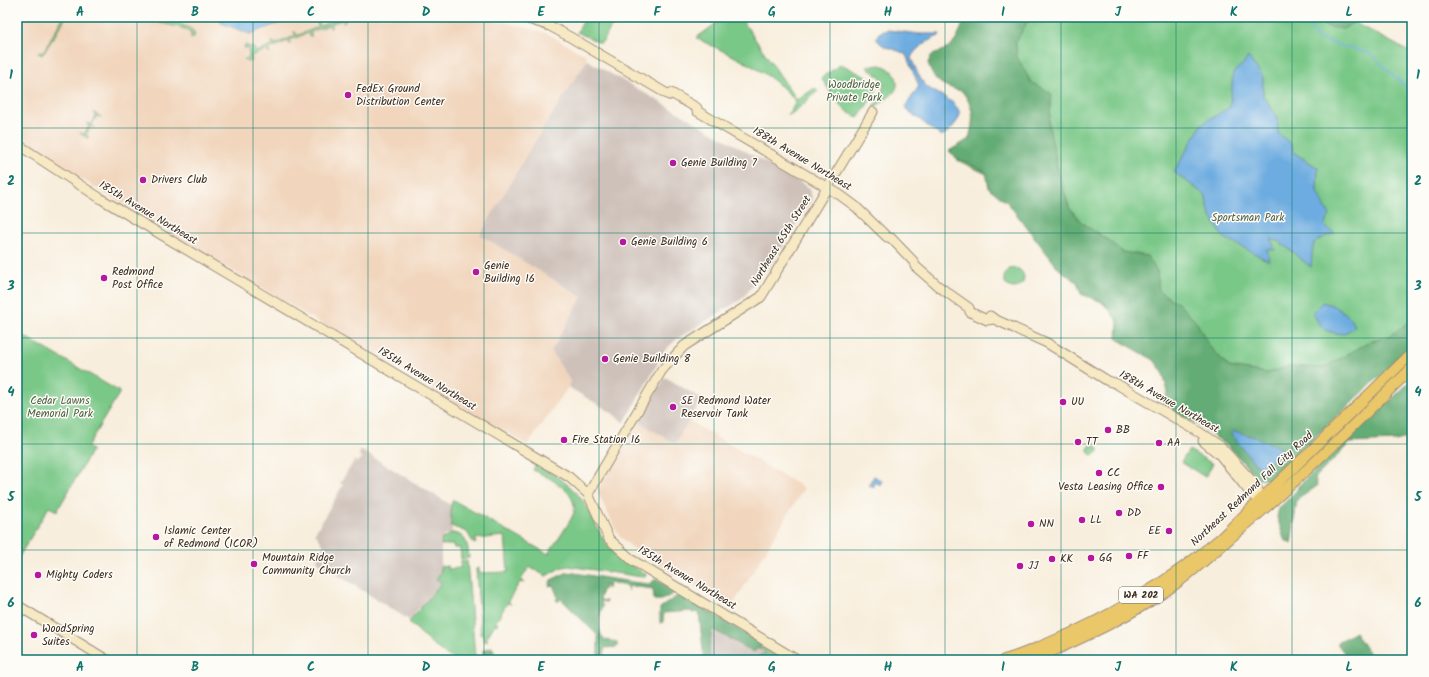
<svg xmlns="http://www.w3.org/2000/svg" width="1429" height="677" font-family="Kalam,sans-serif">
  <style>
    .built { fill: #f1d5bc }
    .industrial { fill: #cec1b9 }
    .green { fill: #7ac888; stroke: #5a7953 }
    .forest { fill: #63ac74; stroke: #4f6b49 }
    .water { fill: #6dace0; stroke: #546b7f }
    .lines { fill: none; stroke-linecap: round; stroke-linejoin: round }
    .stream { stroke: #6dace0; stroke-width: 1.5 }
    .secondary-casing { stroke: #9a8c7e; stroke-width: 11 }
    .primary-casing { stroke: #9a8c7e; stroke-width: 12 }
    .secondary { stroke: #f7e9c3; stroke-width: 9 }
    .primary { stroke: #eac769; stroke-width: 10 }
    .grid { fill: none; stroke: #0f766e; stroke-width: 1; stroke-opacity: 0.55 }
    .poi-dot { fill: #b5179e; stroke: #fdfcf7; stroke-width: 1.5 }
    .labels { text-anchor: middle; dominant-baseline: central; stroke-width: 3; stroke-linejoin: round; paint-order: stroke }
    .shield { fill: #fdfcf7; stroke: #75695f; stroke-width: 1 }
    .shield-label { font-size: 10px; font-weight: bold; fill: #3b2a1e }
    .park-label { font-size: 11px; fill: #516143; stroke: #fdfcf7 }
    .poi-label { font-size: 11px; fill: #3b2a1e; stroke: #fdfcf7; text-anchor: start }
    .street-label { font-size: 11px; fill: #3b2a1e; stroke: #fdfcf7 }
    .neatline { fill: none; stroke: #0f766e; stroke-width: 1.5 }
    .grid-label { font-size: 13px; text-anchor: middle; font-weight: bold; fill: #0f766e }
  </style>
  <rect width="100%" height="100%" fill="#fdfcf7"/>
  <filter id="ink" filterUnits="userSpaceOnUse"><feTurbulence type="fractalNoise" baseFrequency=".025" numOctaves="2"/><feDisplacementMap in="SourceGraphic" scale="8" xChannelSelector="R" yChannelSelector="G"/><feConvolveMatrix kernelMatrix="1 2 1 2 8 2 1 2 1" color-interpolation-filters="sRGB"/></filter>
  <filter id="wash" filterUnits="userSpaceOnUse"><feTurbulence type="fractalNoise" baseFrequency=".012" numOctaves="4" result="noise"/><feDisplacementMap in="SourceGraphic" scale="16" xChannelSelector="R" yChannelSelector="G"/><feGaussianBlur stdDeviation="0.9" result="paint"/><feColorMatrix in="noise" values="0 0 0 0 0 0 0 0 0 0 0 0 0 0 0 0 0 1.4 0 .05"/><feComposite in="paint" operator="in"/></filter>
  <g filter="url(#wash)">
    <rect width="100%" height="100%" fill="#f8eedd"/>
    <path class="built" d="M22 17H472L508 23 546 33 586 55 587 60 480 235 582 297 551 351 570 381 568 387 527 445 168 233 167 230 47 158 17 137V25Z
      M689 421 804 488 731 608 638 552 619 536 597 491 639 422 674 444Z"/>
    <path class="industrial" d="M587 60 808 187 812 198 776 257 742 299 677 339 665 350 624 423 611 412 568 387 570 381 551 351 582 297 480 235 529 151Z
      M665 377 702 399 675 444 639 422Z
      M361 450 451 505 452 533 445 535 442 539 441 544V582L409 620 319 563 317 559 324 546 315 533 343 485 340 483 355 460 357 463 362 458 359 455Z
      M712 628 754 652 759 648 766 653 759 656 770 660H710L709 649Z"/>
    <path class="green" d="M63 17H66L44 53 42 55 38 53 39 51 43 53Z
      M138 17C150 17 187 22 195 33L194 37 191 39V34L185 29Z
      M336 17H345L346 21 344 23 341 20 331 24V29L329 25 311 32V37L308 33 290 40V45L288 41 269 49V54L267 50 251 56 252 61 247 62 244 59 249 58 248 48H244L245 45 254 48 256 52 273 45 272 41 275 44 295 36 294 31 298 35 318 27 317 22H319L320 26 337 19Z
      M586 17H617L603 41 600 43 577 32Z
      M725 17H740L797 100 815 88 818 91C810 97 794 114 788 115L796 102C772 71 730 55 696 38Z
      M972 17H1330L1345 28 1353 22 1412 53V340L1230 447 1171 388 1164 369 1081 280 986 174 957 160 988 104Z
      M841 64 876 82 877 84 876 91 859 117C842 114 831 91 821 78Z
      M879 65C886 66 891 69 895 75 904 94 883 98 874 109L873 108C886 84 890 84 867 67Z
      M93 112 101 117 97 116 92 125 95 128 91 126 86 135 89 137 87 138 80 133 84 134 89 126 86 123 91 124 96 115Z
      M1004 278a10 10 0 1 1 20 0a10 10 0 1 1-20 0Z
      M17 332 120 392 87 447 92 450 57 511 49 507 17 560Z
      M1088 450a5 5 0 1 1 10 0a5 5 0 1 1-10 0Z
      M1189 450 1213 464 1205 477 1181 462Z
      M536 464C550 473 567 481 578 495 587 505 592 517 598 529 608 551 626 564 646 574L645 577H642L568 566 560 568 546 576 529 567 521 580 524 583 520 582 508 601 511 604 507 603 496 622 499 625 495 624 486 639 488 640 485 642 483 640 484 637 481 635 476 569 479 568V573L508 572 505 536 475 539 476 543 474 544 467 532 451 526V505L453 500 548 554C553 546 573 519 574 512 578 491 548 477 533 470Z
      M452 533C467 534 468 546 469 558L461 559 460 548H454L453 545H441L442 539Z
      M461 561H467L475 656 473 660C468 660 461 661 457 660 441 655 421 633 409 622L441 583 436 579 441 572 440 567 448 566V569L460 568Z
      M760 646 782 660H770L759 656 766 653 759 648Z"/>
    <path class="forest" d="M966 17H1030L1016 42 1017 57 1031 82 1052 94 1049 126 1058 171 1069 207 1082 223 1105 238 1123 252 1147 256 1157 271 1159 291 1179 304 1197 323 1210 347 1229 367 1268 373 1290 366 1323 368 1371 341 1388 337 1412 320V346C1365 391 1317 435 1269 480L1258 479 1228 446 1197 424 1161 404 1168 392 1162 371 1154 360 1117 339 1118 322 1105 303 1081 294 1077 282 1059 269 1007 202 989 188 986 172 955 157 949 151 969 139C974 118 975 109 962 91 944 87 933 82 928 63L931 56 948 48 956 40Z
      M1316 17H1332L1345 22 1353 17H1361L1343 29C1334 28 1320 27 1316 17Z
      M1412 380V437L1395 441 1350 443 1315 478 1317 486 1297 500 1291 544 1284 539 1277 517 1279 508 1297 490 1298 486Z
      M568 572 632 582 649 584 656 579 676 592 662 600H654L653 589 629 586 628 591 627 586 609 583 608 589 604 584 605 589 602 590 600 600 606 601V603L603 601 601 603 603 606C599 614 596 635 606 640 609 641 614 641 617 642V647L604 648V660H598V636L561 599 558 602 556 600 558 597 553 585 549 586 551 580Z
      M680 594 762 644 754 652 712 629 709 649 710 660H704L699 612 692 613V611L664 613 663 622 660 623V608Z
      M1355 632 1373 660H1349L1337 643Z
      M492 647 495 652H492V656H496L497 660H483V650Z"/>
    <path class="water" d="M219 17H295L250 34 221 23Z
      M887 30 920 34H940L939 36C929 40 915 48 911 58 915 66 919 79 926 86 936 95 972 105 955 124 951 129 948 133 941 136L906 109V106L919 86 906 55C895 47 883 50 876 38L879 33Z
      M1248 57 1263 77V96L1278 118V133L1292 145 1293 152 1318 168 1317 192 1330 215 1324 226 1335 233C1309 243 1314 240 1311 267L1280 242 1271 239 1275 250 1267 249 1269 261 1223 237 1210 215 1205 195 1174 172 1202 124 1230 107 1233 73 1244 63Z
      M1322 302C1335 305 1350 314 1355 326L1344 334C1324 332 1322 330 1313 313Z
      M1234 431 1261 439 1280 448 1279 453 1265 468 1256 465 1231 434Z
      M874 476 882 481 880 485 875 482 874 487 869 485Z"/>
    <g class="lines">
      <path class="stream" d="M1303 17 1318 39 1371 54 1404 85 1412 86"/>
    </g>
  </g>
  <g filter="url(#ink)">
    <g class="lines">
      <g class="secondary-casing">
        <path id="secondary" d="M522 17 550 26 570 37 669 95 671 93 697 108V111L840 195 855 206 887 237 891 238 914 262 915 266 938 286 969 308 970 312 987 320 994 319
          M17 144 103 200 569 477 588 494 609 539 632 560 797 660
          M990 316 994 319 1047 343 1108 381 1115 383 1199 432 1220 446 1252 481 1258 490 1262 505
          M1203 441 1220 455 1252 495 1259 500
          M588 494 662 370 684 346 761 297 873 112
          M17 605 107 660"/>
      </g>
      <g class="primary-casing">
        <path id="primary" d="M1004 660C1020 656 1034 649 1049 643 1112 617 1169 581 1221 538L1412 353
          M1033 660C1079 639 1125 619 1167 590 1189 575 1210 556 1230 538 1294 485 1352 426 1412 368"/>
      </g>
      <use href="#secondary" class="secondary"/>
      <use href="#primary" class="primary"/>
    </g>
  </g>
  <path class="grid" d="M137 17V660M253 17V660M368 17V660M484 17V660M599 17V660M714 17V660M830 17V660M945 17V660M1061 17V660M1176 17V660M1292 17V660M17 128H1412M17 233H1412M17 338H1412M17 444H1412M17 550H1412"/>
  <g class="poi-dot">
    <circle cx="348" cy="95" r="4"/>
    <circle cx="673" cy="163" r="4"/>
    <circle cx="143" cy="180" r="4"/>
    <circle cx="623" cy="242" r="4"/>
    <circle cx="476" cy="272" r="4"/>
    <circle cx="104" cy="278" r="4"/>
    <circle cx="605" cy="359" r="4"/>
    <circle cx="1063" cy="402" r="4"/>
    <circle cx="673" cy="407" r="4"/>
    <circle cx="1108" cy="430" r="4"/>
    <circle cx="564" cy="440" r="4"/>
    <circle cx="1078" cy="442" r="4"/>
    <circle cx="1159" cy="443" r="4"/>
    <circle cx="1099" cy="473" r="4"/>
    <circle cx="1161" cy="487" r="4"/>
    <circle cx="1119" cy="513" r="4"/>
    <circle cx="1082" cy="520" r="4"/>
    <circle cx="1031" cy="524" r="4"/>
    <circle cx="1169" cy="531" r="4"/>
    <circle cx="156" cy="537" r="4"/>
    <circle cx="1129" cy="556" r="4"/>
    <circle cx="1091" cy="558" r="4"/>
    <circle cx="1052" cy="559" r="4"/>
    <circle cx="254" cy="564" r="4"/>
    <circle cx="1020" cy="566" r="4"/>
    <circle cx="38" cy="575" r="4"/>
    <circle cx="34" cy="635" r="4"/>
  </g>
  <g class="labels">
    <rect class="shield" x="1119" y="587" width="44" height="16" rx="3"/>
    <g class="shield-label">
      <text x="1141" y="595">WA 202</text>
    </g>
    <g class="park-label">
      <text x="854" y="85">Woodbridge<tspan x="854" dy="13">Private Park</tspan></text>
      <text x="1248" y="218">Sportsman Park</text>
      <text x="60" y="401">Cedar Lawns<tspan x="60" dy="13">Memorial Park</tspan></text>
    </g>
    <g class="poi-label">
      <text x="356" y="89">FedEx Ground<tspan x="356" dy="13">Distribution Center</tspan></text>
      <text x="681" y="163">Genie Building 7</text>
      <text x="151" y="180">Drivers Club</text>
      <text x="631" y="242">Genie Building 6</text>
      <text x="484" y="266">Genie<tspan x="484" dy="13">Building 16</tspan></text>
      <text x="112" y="272">Redmond<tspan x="112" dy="13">Post Office</tspan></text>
      <text x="613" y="359">Genie Building 8</text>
      <text x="681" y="401">SE Redmond Water<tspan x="681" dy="13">Reservoir Tank</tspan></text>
      <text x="1071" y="402">UU</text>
      <text x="1116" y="430">BB</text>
      <text x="572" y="440">Fire Station 16</text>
      <text x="1086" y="442">TT</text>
      <text x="1167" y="443">AA</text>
      <text x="1107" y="473">CC</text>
      <text x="1153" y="487" text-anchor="end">Vesta Leasing Office</text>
      <text x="1127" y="513">DD</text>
      <text x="1090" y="520">LL</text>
      <text x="1039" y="524">NN</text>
      <text x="164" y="531">Islamic Center<tspan x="164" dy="13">of Redmond (ICOR)</tspan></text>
      <text x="1161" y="531" text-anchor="end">EE</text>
      <text x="1137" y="556">FF</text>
      <text x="262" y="558">Mountain Ridge<tspan x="262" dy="13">Community Church</tspan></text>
      <text x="1099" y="558">GG</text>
      <text x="1060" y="559">KK</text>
      <text x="1028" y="566">JJ</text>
      <text x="46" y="575">Mighty Coders</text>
      <text x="42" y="629">WoodSpring<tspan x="42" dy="13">Suites</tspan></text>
    </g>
    <g class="street-label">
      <text transform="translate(802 159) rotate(31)">188th Avenue Northeast</text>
      <text transform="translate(148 213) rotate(31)">185th Avenue Northeast</text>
      <text transform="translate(781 241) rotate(-58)">Northeast 65th Street</text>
      <text transform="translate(427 379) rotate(31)">185th Avenue Northeast</text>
      <text transform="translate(1169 402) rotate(30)">188th Avenue Northeast</text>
      <text transform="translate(1252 489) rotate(-43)">Northeast Redmond Fall City Road</text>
      <text transform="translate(687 578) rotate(31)">185th Avenue Northeast</text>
    </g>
  </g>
  <rect width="1429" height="677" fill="none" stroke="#fdfcf7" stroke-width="44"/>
  <rect x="22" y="22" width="1385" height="633" class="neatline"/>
  <g class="grid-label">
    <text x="80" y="16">A</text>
    <text x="195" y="16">B</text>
    <text x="311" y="16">C</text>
    <text x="426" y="16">D</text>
    <text x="541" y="16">E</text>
    <text x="657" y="16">F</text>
    <text x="772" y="16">G</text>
    <text x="888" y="16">H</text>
    <text x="1003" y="16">I</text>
    <text x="1118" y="16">J</text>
    <text x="1234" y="16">K</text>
    <text x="1349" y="16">L</text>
    <text x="11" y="79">1</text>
    <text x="1418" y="79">1</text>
    <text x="11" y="185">2</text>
    <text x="1418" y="185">2</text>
    <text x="11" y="290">3</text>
    <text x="1418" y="290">3</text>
    <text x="11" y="396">4</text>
    <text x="1418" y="396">4</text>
    <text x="11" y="501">5</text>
    <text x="1418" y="501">5</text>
    <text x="11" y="607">6</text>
    <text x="1418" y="607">6</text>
    <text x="80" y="671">A</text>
    <text x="195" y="671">B</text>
    <text x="311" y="671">C</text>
    <text x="426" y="671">D</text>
    <text x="541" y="671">E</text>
    <text x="657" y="671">F</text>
    <text x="772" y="671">G</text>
    <text x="888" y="671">H</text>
    <text x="1003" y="671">I</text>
    <text x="1118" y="671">J</text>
    <text x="1234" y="671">K</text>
    <text x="1349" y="671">L</text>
  </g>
</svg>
